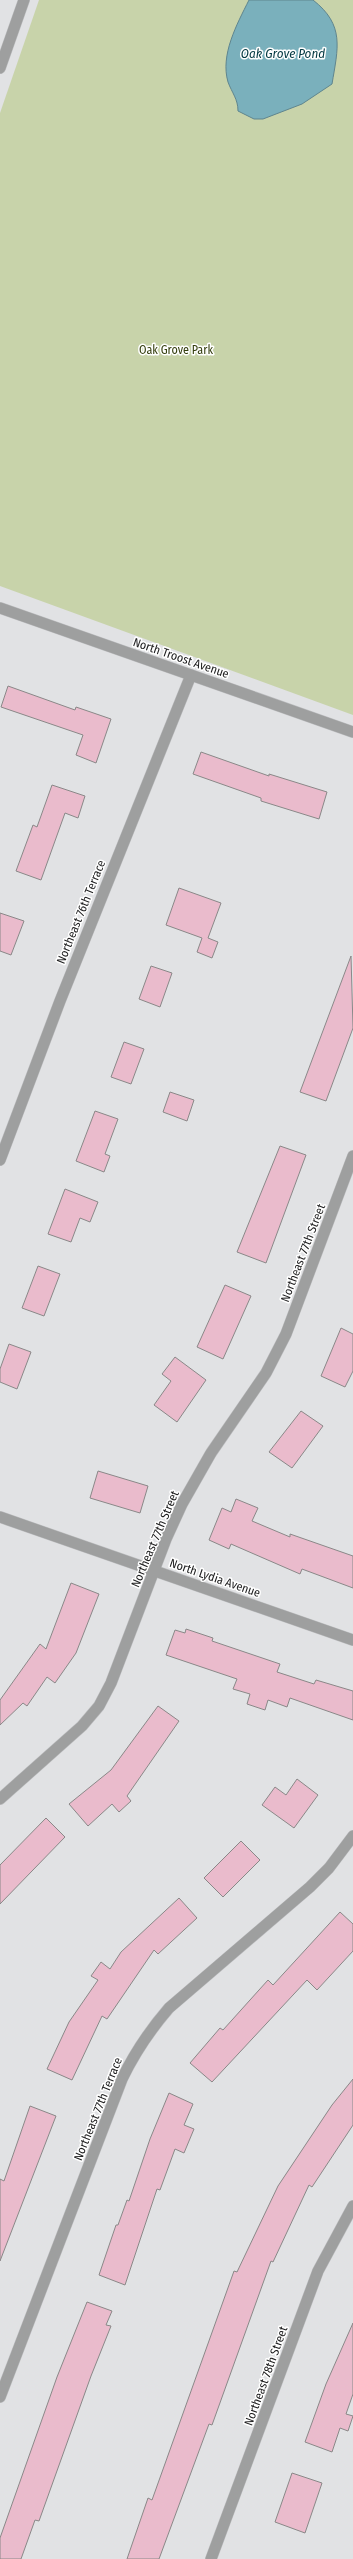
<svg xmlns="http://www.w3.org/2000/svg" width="353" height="2559" font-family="'Fira Sans Condensed',sans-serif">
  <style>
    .green { fill: #c8d3aa }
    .water { fill: #7ab0bc; stroke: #5f858e }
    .building { fill: #eabbcc; stroke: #8a8888 }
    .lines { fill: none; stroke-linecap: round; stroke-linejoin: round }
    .minor-casing { stroke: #bebfc1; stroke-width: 12 }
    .tertiary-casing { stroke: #bebfc1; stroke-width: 12 }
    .minor { stroke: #9e9f9f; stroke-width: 11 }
    .tertiary { stroke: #9e9f9f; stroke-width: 11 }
    .labels { text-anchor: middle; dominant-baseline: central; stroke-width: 3; stroke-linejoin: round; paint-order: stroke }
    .park-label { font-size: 12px; fill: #343e0d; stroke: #fff }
    .street-label { font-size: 12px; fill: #202021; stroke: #fff }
    .water-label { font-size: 13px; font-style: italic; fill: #033841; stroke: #fff }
  </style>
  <rect width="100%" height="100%" fill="#e1e2e4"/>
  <path class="green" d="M39 0H353V715L0 586V113Z"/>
  <path class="water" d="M249 0H313C345 25 338 48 332 84L302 104 263 119H254L238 111C238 99 232 93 228 82 220 55 237 24 249 0Z"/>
  <path class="building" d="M8 686 75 710 76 707 111 719 96 763 76 755 83 735 1 707Z
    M201 752 269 776V774L327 792 319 819 261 801V798L193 774Z
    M52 785 85 796 78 818 65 813 41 880 16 871 33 825 37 827Z
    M179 888 221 903 208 938 218 942 212 958 197 952 202 938 166 925Z
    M0 913 24 921 11 955 0 951Z
    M351 956 353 1028 326 1101 300 1092Z
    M151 966 172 973 160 1007 139 999Z
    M124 1042 144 1049 131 1084 111 1077Z
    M170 1092 194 1100 187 1121 163 1112Z
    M95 1111 118 1119 105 1154 110 1156 104 1172 76 1161Z
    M280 1146 306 1155 266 1263 237 1252Z
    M65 1189 98 1202 90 1222 80 1218 71 1242 48 1234Z
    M38 1266 60 1274 44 1316 22 1308Z
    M225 1285 251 1296 223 1359 197 1347Z
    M341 1328 353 1334V1371L345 1387 321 1376Z
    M9 1344 31 1352 17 1389 0 1382V1369Z
    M175 1357 206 1380 177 1422 154 1405 171 1381 162 1374Z
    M301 1411 323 1426 292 1468 269 1452Z
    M98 1471 148 1486 140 1513 90 1498Z
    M236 1499 258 1508 252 1521 290 1537V1534L353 1556V1588L302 1569 300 1574 231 1544 229 1549 209 1540 222 1508 231 1512Z
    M71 1583 99 1594 76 1653 55 1683 47 1677 27 1706 23 1703 0 1725V1700L40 1644 46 1649Z
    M186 1629 213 1638 212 1641 280 1664 277 1672 314 1684 316 1680 353 1691V1720L290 1698 287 1707 268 1700 265 1710 247 1704 250 1694 233 1689 237 1679 166 1655 175 1630 185 1633Z
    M158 1706 179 1721 127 1796 131 1801 119 1812 112 1804 88 1826 69 1804 111 1770Z
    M297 1779 318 1795 294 1828 262 1805 275 1787 286 1795Z
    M46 1818 65 1837 0 1904V1865Z
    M241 1841 260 1860 223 1897 204 1878Z
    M179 1898 197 1918 158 1954 154 1950 107 2019 102 2016 72 2080 47 2069 69 2022 98 1980 91 1976 101 1962 110 1969 121 1952Z
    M340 1912 353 1924V1951L317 1990 307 1980 212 2082 190 2063 220 2028 223 2030 268 1980 273 1985Z
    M353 2079V2125L312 2187 309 2185 273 2262 271 2261 212 2425 209 2424 159 2559H127L148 2498 152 2500 234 2271 237 2272 278 2186 332 2105Z
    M169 2093 193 2104 184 2125 194 2129 184 2153 175 2149 160 2190 157 2189 125 2285 99 2275 116 2225H118L127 2200 129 2201 150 2139Z
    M30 2106 56 2116 0 2261V2179L4 2181Z
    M87 2302 112 2311 106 2325 111 2326 91 2376 39 2521 35 2520 21 2559H0V2538L57 2377Z
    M353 2323V2394L346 2414 353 2416 348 2431 340 2428 332 2452 305 2442 326 2384Z
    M292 2473 322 2483 305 2533 275 2522Z"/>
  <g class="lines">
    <g class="minor-casing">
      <path id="minor" d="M0 1160 60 1001 191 675
        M0 1517 353 1640
        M0 1799 82 1726 99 1706 111 1683 166 1539 182 1504 211 1453 266 1373 286 1334 353 1156
        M0 2397 122 2079C135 2052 150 2030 169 2008L310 1887 329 1868 353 1836
        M211 2559 318 2271 353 2206"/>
    </g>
    <g class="tertiary-casing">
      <path id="tertiary" d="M0 68 24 0
        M0 608 353 732"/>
    </g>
    <use href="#minor" class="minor"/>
    <use href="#tertiary" class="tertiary"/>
  </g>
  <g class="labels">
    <g class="park-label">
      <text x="176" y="350">Oak Grove Park</text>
    </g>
    <g class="street-label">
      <text transform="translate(181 658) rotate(19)">North Troost Avenue</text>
      <text transform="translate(81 912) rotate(-68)">Northeast 76th Terrace</text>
      <text transform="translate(303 1253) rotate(-69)">Northeast 77th Street</text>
      <text transform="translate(155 1539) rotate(-67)">Northeast 77th Street</text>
      <text transform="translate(215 1578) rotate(19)">North Lydia Avenue</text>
      <text transform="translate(98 2109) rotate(-68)">Northeast 77th Terrace</text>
      <text transform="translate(266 2376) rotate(-70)">Northeast 78th Street</text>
    </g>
    <g class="water-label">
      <text x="283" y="53">Oak Grove Pond</text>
    </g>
  </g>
</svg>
